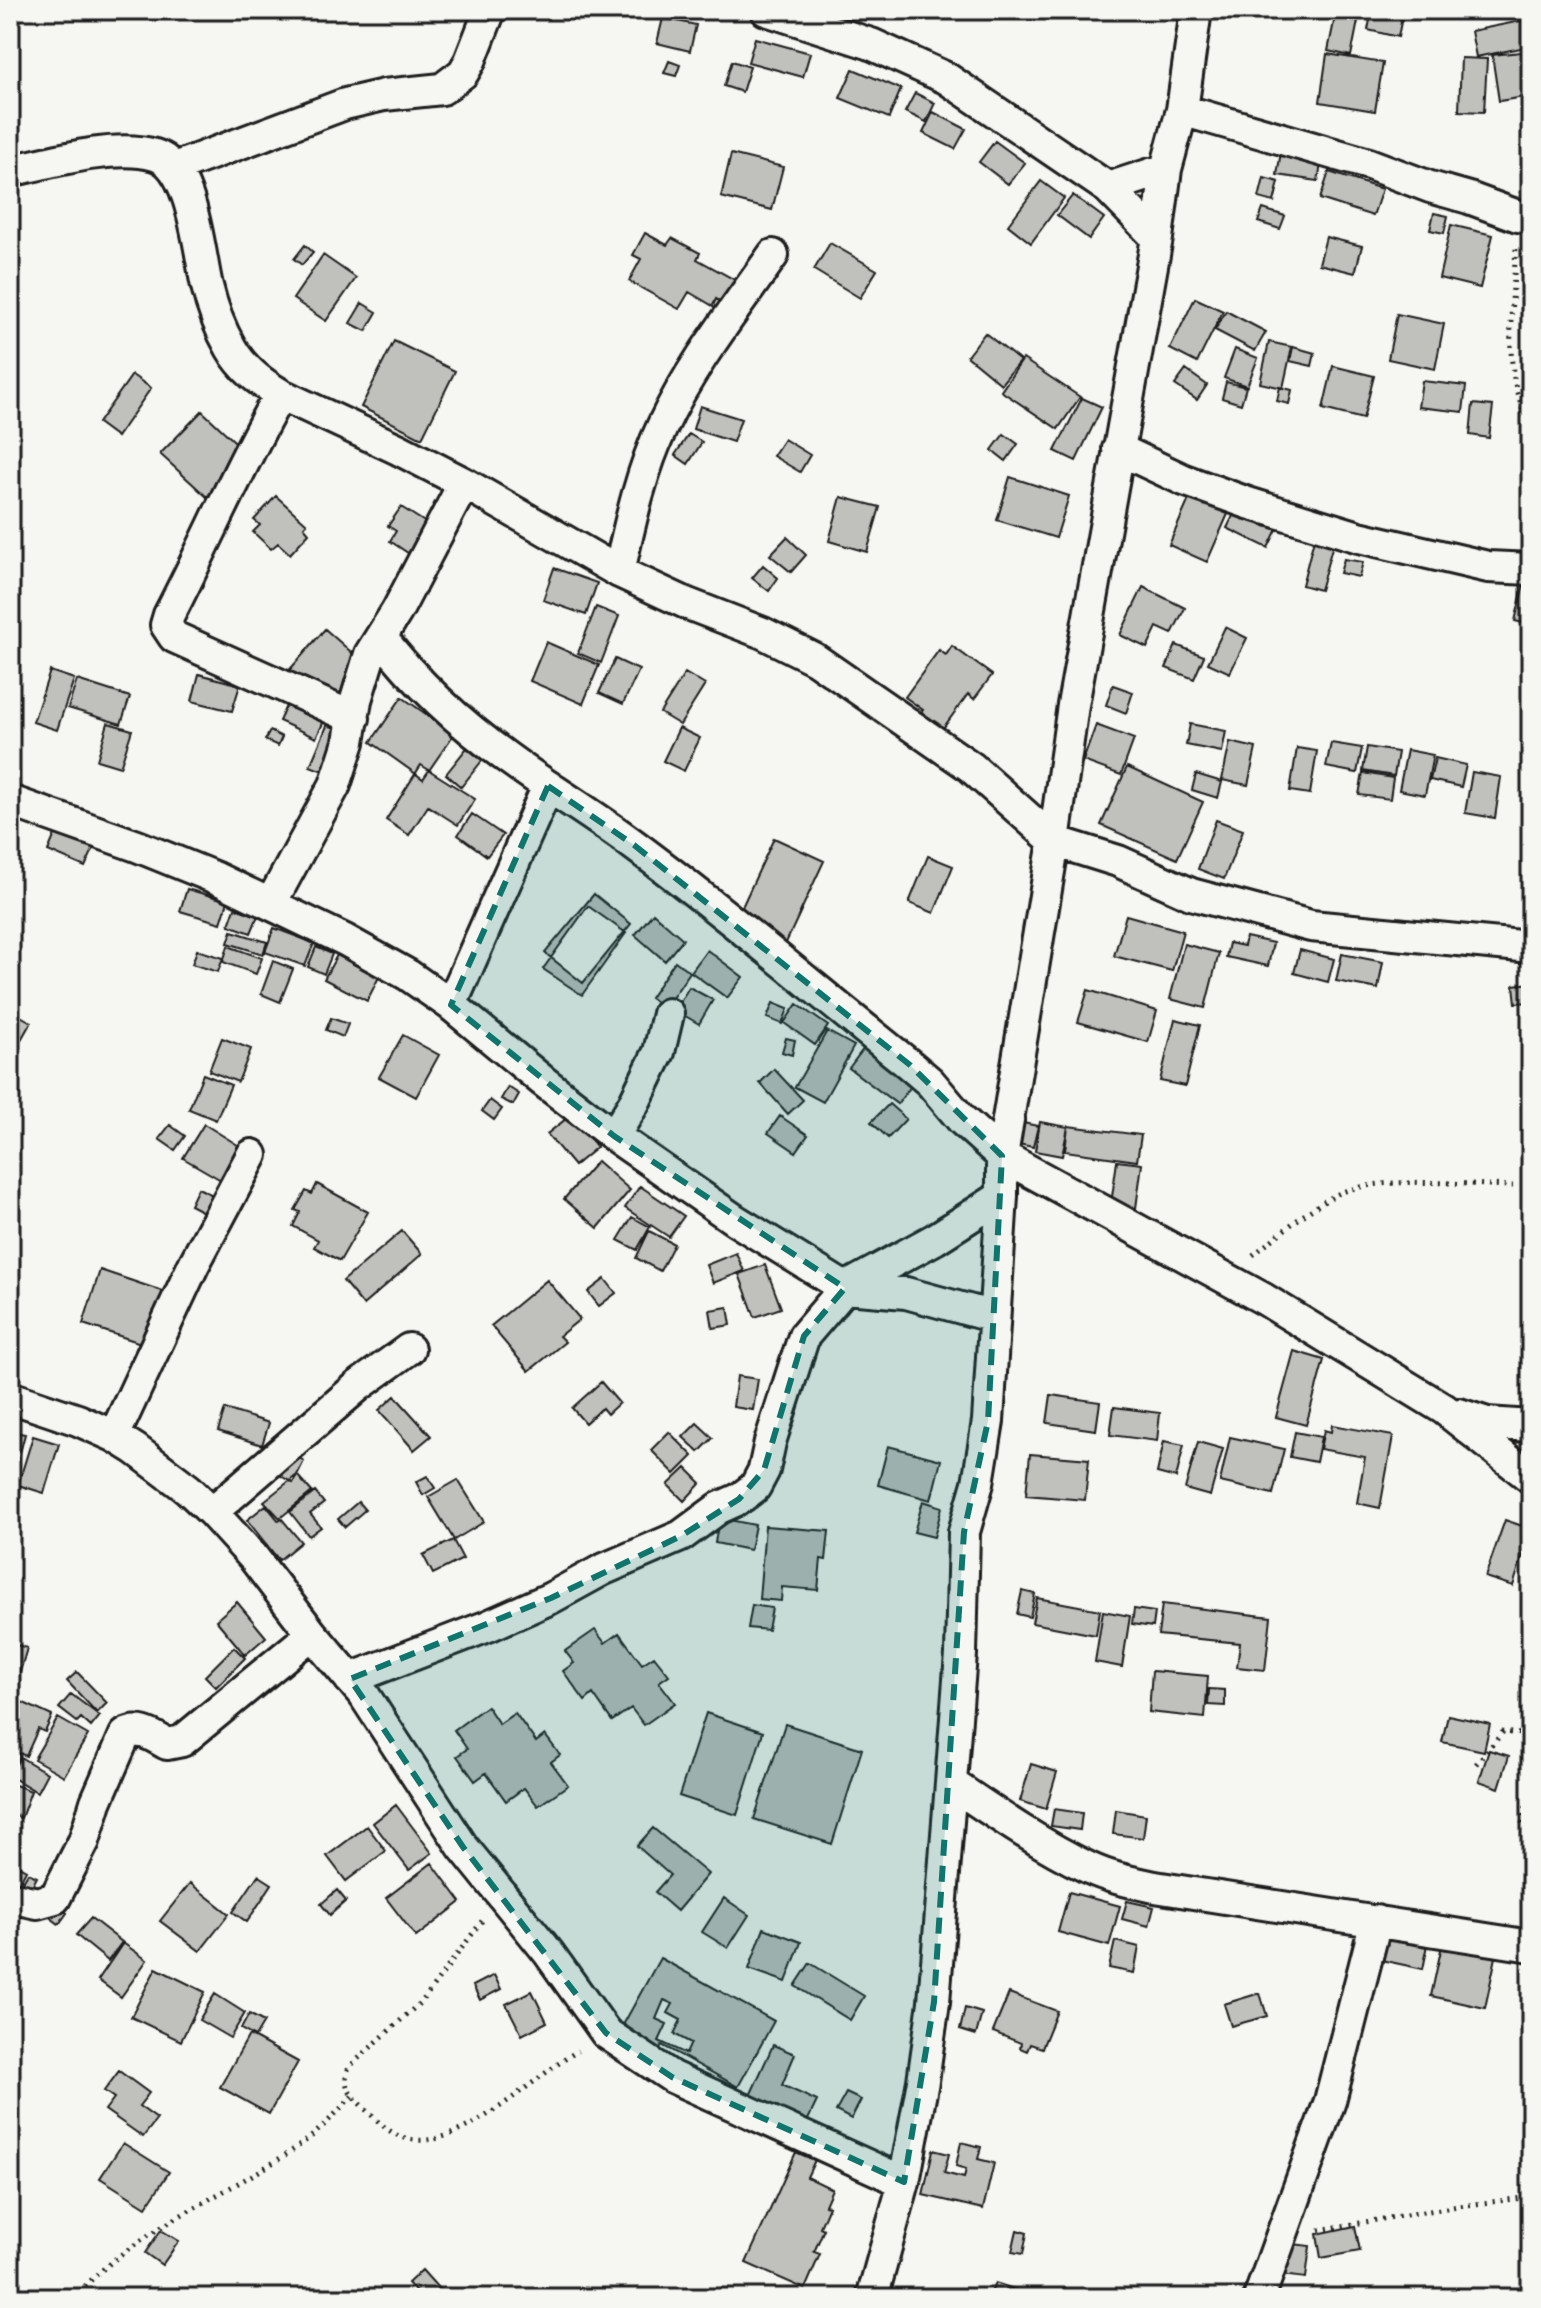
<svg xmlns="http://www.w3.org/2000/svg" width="1541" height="2308" font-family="'Architects Daughter',sans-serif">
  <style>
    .building { fill: #c0c0bd; stroke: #1c1c1c; stroke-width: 2; fill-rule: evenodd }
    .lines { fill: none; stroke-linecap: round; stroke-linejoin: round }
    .minor-casing { stroke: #1c1c1c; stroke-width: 36 }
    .path { stroke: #1c1c1c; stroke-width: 5; stroke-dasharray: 2 6; stroke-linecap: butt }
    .minor { stroke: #f6f6f2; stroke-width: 30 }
    .marked { fill: #0f766e; fill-opacity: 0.2; stroke: #0f766e; stroke-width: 6; stroke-dasharray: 16 10; stroke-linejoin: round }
  </style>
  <rect width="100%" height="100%" fill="#f6f6f2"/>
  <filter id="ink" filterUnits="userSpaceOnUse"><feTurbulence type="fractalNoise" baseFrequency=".0125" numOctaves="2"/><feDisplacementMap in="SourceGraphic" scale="16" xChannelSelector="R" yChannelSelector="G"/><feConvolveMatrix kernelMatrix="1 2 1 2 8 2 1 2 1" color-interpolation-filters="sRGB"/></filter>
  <g filter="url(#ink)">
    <path class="building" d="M1372 10 1402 17 1398 37 1368 30Z
      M1335 17 1358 21 1351 56 1328 51Z
      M663 18 696 25 690 51 657 43Z
      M1526 20 1531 46 1476 57 1471 31Z
      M755 38 810 53 803 77 748 62Z
      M1531 51V96L1499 101 1492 55Z
      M1327 54 1383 63 1375 111 1320 102Z
      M1461 58 1487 59 1484 112 1459 111Z
      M669 61 680 65 676 76 664 73Z
      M732 61 750 67 742 92 724 86Z
      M853 69 901 89 889 118 840 98Z
      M915 93 935 103 926 122 905 112Z
      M933 112 966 129 955 149 923 133Z
      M995 141 1025 163 1008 184 979 162Z
      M1281 152 1322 158 1318 181 1277 175Z
      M731 154 783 167 772 210 721 197Z
      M1329 172 1382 189 1373 216 1320 199Z
      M1264 178 1279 182 1274 202 1259 198Z
      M1041 181 1064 198 1031 243 1008 225Z
      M1073 195 1104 218 1089 239 1057 215Z
      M1263 209 1285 216 1280 229 1258 222Z
      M1434 213 1448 216 1444 233 1430 230Z
      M1451 225 1493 235 1480 288 1439 278Z
      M645 233 667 245 672 238 700 253 697 259 742 284 729 306 716 299 713 306 689 292 679 309 629 281 641 259 633 255Z
      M1326 237 1362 246 1355 273 1319 264Z
      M830 243 877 270 860 298 814 270Z
      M305 245 313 252 302 265 294 259Z
      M323 255 356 278 326 321 293 299Z
      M1195 298 1223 311 1197 363 1170 349Z
      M362 303 377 312 366 331 350 323Z
      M1226 311 1266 332 1255 351 1215 330Z
      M1397 314 1444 324 1435 369 1388 359Z
      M985 333 1020 361 1001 384 967 356Z
      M394 341 455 371 422 438 361 407Z
      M1269 342 1292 347 1283 388 1260 383Z
      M1293 347 1315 353 1312 366 1290 361Z
      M1235 349 1258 358 1247 386 1224 378Z
      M1023 359 1080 397 1058 429 1001 391Z
      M1333 366 1374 376 1363 419 1323 409Z
      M1186 370 1207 385 1197 400 1175 385Z
      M132 375 151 388 117 437 98 423Z
      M1422 381 1466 386 1463 412 1418 407Z
      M1226 382 1246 387 1241 404 1222 398Z
      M1280 387 1292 390 1289 404 1277 401Z
      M1082 398 1102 407 1076 461 1055 451Z
      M1473 404 1493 406 1489 438 1470 435Z
      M700 406 741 419 733 442 693 429Z
      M202 411 247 453 207 497 160 454Z
      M689 434 702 442 688 464 675 455Z
      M1004 434 1018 444 1006 461 992 450Z
      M784 439 810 455 800 472 773 456Z
      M1010 477 1069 496 1056 538 997 520Z
      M276 496 307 524 304 527 309 533 290 554 278 543 271 549 253 532 260 525 254 520Z
      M841 497 880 507 867 552 829 541Z
      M1190 497 1228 514 1207 562 1169 545Z
      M1239 504 1280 523 1268 548 1227 528Z
      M401 507 434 528 414 557 390 541 396 531 388 526Z
      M787 537 806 555 791 572 770 555Z
      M1314 539 1333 544 1320 590 1302 585Z
      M1344 559 1363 562 1359 577 1340 573Z
      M763 565 778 578 769 591 752 578Z
      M554 568 597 583 586 615 543 600Z
      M1526 575 1531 577V625L1515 621Z
      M1143 587 1185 608 1172 634 1157 627 1147 648 1120 635Z
      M596 607 619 616 601 663 578 653Z
      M1225 627 1247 638 1230 673 1208 663Z
      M325 629 376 674 330 726 280 681Z
      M546 642 599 665 583 704 530 681Z
      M1176 645 1204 656 1194 679 1166 668Z
      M952 646 992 675 974 699 968 694 941 731 919 715 923 710 905 697 939 650 946 655Z
      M615 659 639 670 623 704 599 693Z
      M50 671 74 679 57 730 33 722Z
      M685 673 705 685 680 725 660 713Z
      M199 674 240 685 232 711 192 701Z
      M77 680 130 697 121 724 68 708Z
      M1113 685 1133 692 1126 713 1106 705Z
      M290 697 327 715 316 738 279 721Z
      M402 697 454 734 423 779 371 742Z
      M329 721 349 729 331 774 310 766Z
      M108 723 132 730 120 767 97 760Z
      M1190 724 1226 731 1222 752 1186 745Z
      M1096 725 1134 739 1121 775 1083 761Z
      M679 728 700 738 684 771 663 761Z
      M270 731 282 737 278 746 265 740Z
      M1230 742 1256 748 1248 785 1222 780Z
      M1331 743 1362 748 1357 773 1326 767Z
      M470 744 485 757 461 787 446 774Z
      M1367 747 1398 752 1394 776 1363 771Z
      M1297 748 1317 751 1310 794 1290 791Z
      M1407 750 1433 755 1425 795 1399 790Z
      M1435 758 1466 765 1461 787 1430 780Z
      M421 765 475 799 458 825 428 806 409 835 386 820Z
      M1127 767 1203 802 1177 859 1101 825Z
      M1472 772 1501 777 1495 818 1465 813Z
      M1363 773 1393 778 1390 799 1359 795Z
      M1196 774 1222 782 1218 798 1192 790Z
      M472 814 503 835 487 856 458 835Z
      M1216 820 1243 830 1224 879 1198 869Z
      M56 832 94 848 85 867 48 851Z
      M774 838 824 861 785 945 735 922Z
      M928 856 953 866 934 913 909 903Z
      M187 889 228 901 221 923 180 911Z
      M594 894 631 924 583 983 545 953Z
      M588 906 626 933 582 995 543 969Z
      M235 908 258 916 251 933 229 925Z
      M653 913 683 939 665 961 635 935Z
      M1126 915 1183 931 1172 971 1114 956Z
      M274 928 314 943 305 966 265 952Z
      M232 931 267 942 263 954 228 943Z
      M1246 937 1273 943 1268 966 1226 957 1229 943 1244 946Z
      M1184 944 1219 953 1205 1008 1170 999Z
      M228 946 262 958 256 974 223 962Z
      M316 947 332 954 324 974 308 967Z
      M197 950 223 958 218 972 192 964Z
      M707 950 743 977 727 998 691 972Z
      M1300 950 1334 959 1328 982 1294 973Z
      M1342 954 1383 962 1378 989 1336 981Z
      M337 955 379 977 367 1001 324 979Z
      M273 961 293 969 280 1002 261 994Z
      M675 961 690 972 665 1008 650 998Z
      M1531 983V1002L1516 1003 1514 985Z
      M689 987 713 1000 699 1024 675 1010Z
      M1088 990 1157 1011 1148 1042 1078 1022Z
      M773 1003 788 1009 782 1024 767 1018Z
      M797 1004 828 1026 815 1045 784 1023Z
      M10 1010 31 1022 18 1045 10 1040Z
      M331 1018 348 1024 343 1037 326 1030Z
      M1175 1019 1200 1025 1185 1086 1160 1081Z
      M827 1031 854 1046 823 1102 795 1087Z
      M403 1035 439 1055 416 1097 379 1077Z
      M222 1038 251 1049 238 1082 209 1071Z
      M786 1038 795 1040 792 1055 782 1052Z
      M867 1044 916 1080 897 1104 849 1068Z
      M774 1069 803 1100 788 1114 760 1083Z
      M203 1074 231 1085 216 1120 189 1109Z
      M508 1087 519 1094 513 1105 501 1099Z
      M490 1100 502 1109 494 1120 482 1111Z
      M889 1104 906 1119 888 1138 871 1122Z
      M571 1115 597 1147 574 1166 547 1134Z
      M780 1116 808 1135 796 1152 768 1133Z
      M1040 1122 1068 1127 1062 1156 1035 1151Z
      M1023 1123 1038 1126 1033 1147 1018 1144Z
      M204 1124 241 1147 221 1180 183 1158Z
      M170 1125 185 1136 175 1150 159 1139Z
      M1068 1126 1141 1135 1137 1161 1065 1151Z
      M597 1161 630 1190 598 1228 564 1199Z
      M1117 1161 1142 1164 1136 1208 1111 1204Z
      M317 1184 368 1212 340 1261 314 1247 318 1240 293 1226 300 1212 295 1210 306 1191 312 1194Z
      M640 1186 684 1216 669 1237 625 1208Z
      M198 1188 219 1198 211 1216 190 1205Z
      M632 1217 650 1227 637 1250 618 1240Z
      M402 1231 422 1254 363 1305 343 1281Z
      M649 1231 674 1244 660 1271 636 1258Z
      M736 1253 744 1271 713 1283 706 1265Z
      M765 1265 781 1308 755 1317 739 1274Z
      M100 1270 165 1292 147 1345 83 1324Z
      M605 1279 616 1293 599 1306 588 1292Z
      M547 1280 580 1319 559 1336 565 1342 529 1371 491 1326Z
      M728 1307 731 1325 713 1328 710 1310Z
      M1294 1351 1324 1360 1306 1425 1276 1417Z
      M737 1376 758 1379 753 1410 733 1407Z
      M601 1382 619 1403 607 1414 602 1408 585 1423 572 1408Z
      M1051 1395 1100 1402 1096 1430 1047 1423Z
      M395 1396 431 1436 414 1450 379 1410Z
      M1114 1407 1160 1413 1157 1441 1110 1435Z
      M225 1409 269 1423 262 1445 218 1431Z
      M697 1423 713 1438 699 1452 683 1437Z
      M1332 1425 1393 1436 1380 1508 1357 1503 1365 1457 1320 1449 1324 1430 1331 1432Z
      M10 1431 25 1434 14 1476 10 1475Z
      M669 1432 693 1456 675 1474 651 1450Z
      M1295 1432 1321 1437 1316 1462 1290 1457Z
      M33 1436 59 1444 44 1493 18 1485Z
      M1230 1437 1284 1449 1273 1494 1220 1482Z
      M1164 1441 1184 1445 1176 1478 1157 1473Z
      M1198 1442 1223 1449 1210 1496 1185 1489Z
      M888 1446 941 1460 931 1500 878 1485Z
      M293 1454 304 1461 293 1483 281 1476Z
      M1030 1454 1089 1459 1085 1500 1026 1495Z
      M686 1468 701 1483 684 1501 668 1485Z
      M297 1475 312 1492 280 1518 264 1501Z
      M427 1476 435 1488 423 1495 416 1482Z
      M458 1480 484 1522 454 1540 428 1497Z
      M315 1492 324 1503 310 1514 321 1527 309 1536 290 1512Z
      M923 1501 942 1507 934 1537 914 1532Z
      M358 1502 365 1510 345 1527 338 1519Z
      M266 1505 279 1521 282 1519 301 1542 279 1560 247 1520Z
      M719 1518 755 1525 750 1550 715 1543Z
      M1505 1520 1531 1529 1513 1586 1485 1577Z
      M765 1526 829 1531 826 1560 821 1559 818 1590 782 1587 781 1601 759 1599Z
      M453 1540 463 1559 433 1574 423 1555Z
      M1022 1591 1035 1594 1030 1617 1017 1614Z
      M1037 1598 1100 1610 1096 1635 1032 1623Z
      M237 1602 266 1637 245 1655 216 1620Z
      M1162 1604 1271 1617 1265 1670 1237 1667 1240 1643 1158 1635Z
      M752 1605 772 1608 768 1630 748 1628Z
      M1134 1609 1155 1612 1153 1627 1132 1624Z
      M1103 1611 1130 1616 1122 1667 1095 1662Z
      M595 1630 605 1643 619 1633 642 1664 654 1656 669 1675 659 1682 675 1703 644 1725 631 1708 612 1721 593 1694 585 1701 563 1671 574 1663 565 1651Z
      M10 1643 27 1648 20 1672 10 1669Z
      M234 1647 245 1658 216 1687 205 1676Z
      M1152 1671 1208 1676 1205 1718 1149 1712Z
      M77 1672 107 1703 97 1713 67 1681Z
      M1209 1689 1225 1690V1706L1208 1705Z
      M71 1694 100 1716 91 1727 81 1718 77 1722 59 1708Z
      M13 1698 52 1716 45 1732 38 1729 26 1756 19 1753 10 1772V1705Z
      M487 1706 499 1724 515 1713 536 1742 545 1735 560 1755 551 1762 568 1785 538 1806 524 1788 506 1801 486 1773 475 1781 457 1756 467 1749 454 1730Z
      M706 1713 763 1732 737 1815 679 1796Z
      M1448 1715 1490 1724 1484 1751 1442 1742Z
      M58 1718 88 1735 64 1776 34 1759Z
      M785 1724 862 1749 832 1844 754 1819Z
      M1489 1750 1509 1756 1499 1788 1479 1781Z
      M20 1757 47 1773 37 1792 10 1776Z
      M1031 1764 1057 1772 1046 1809 1020 1801Z
      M10 1783 31 1791 21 1818 10 1814Z
      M396 1805 432 1853 409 1870 373 1823Z
      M1054 1809 1082 1813 1080 1830 1051 1826Z
      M1116 1810 1146 1815 1143 1838 1113 1834Z
      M367 1826 386 1851 346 1881 327 1856Z
      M653 1828 708 1874 677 1911 655 1892 670 1875 637 1846Z
      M10 1861 26 1870 16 1889 10 1885Z
      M432 1863 461 1902 416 1937 386 1898Z
      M28 1873 37 1877 28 1894 18 1889Z
      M258 1875 272 1884 247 1922 233 1912Z
      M190 1883 229 1914 200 1951 160 1921Z
      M337 1890 346 1901 330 1915 321 1904Z
      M1069 1892 1120 1906 1109 1946 1058 1932Z
      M724 1898 749 1915 728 1948 702 1932Z
      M1127 1901 1154 1907 1149 1926 1122 1919Z
      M56 1904 67 1913 59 1924 47 1915Z
      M91 1918 122 1942 108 1961 76 1935Z
      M764 1928 801 1942 786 1982 749 1969Z
      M1386 1933 1429 1940 1423 1969 1381 1960Z
      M1115 1941 1139 1947 1134 1973 1109 1968Z
      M123 1943 147 1960 121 1997 98 1980Z
      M1442 1945 1496 1957 1485 2008 1431 1996Z
      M660 1958 774 2021 738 2087 662 2045 656 2055 618 2034ZM664 2000 673 2004 668 2013 681 2020 674 2034 691 2043 686 2054 659 2041 667 2024 656 2019Z
      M810 1963 864 1996 850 2020 795 1986Z
      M156 1968 205 1992 181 2041 131 2017Z
      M494 1975 501 1989 480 2000 473 1986Z
      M532 1991 547 2022 522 2035 506 2004Z
      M1009 1993 1057 2011 1042 2048 1030 2044 1027 2051 1020 2048 1021 2043 993 2032Z
      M1260 1993 1267 2016 1231 2026 1224 2004Z
      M215 1994 245 2013 230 2038 199 2020Z
      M965 2008 982 2013 976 2035 960 2030Z
      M249 2014 264 2022 255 2037 241 2029Z
      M249 2035 298 2062 269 2114 220 2087Z
      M773 2045 795 2054 782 2085 817 2101 806 2124 749 2098Z
      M119 2071 149 2093 139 2106 157 2119 143 2137 105 2110 114 2098 104 2091Z
      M846 2093 861 2100 851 2119 836 2111Z
      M961 2142 981 2147 978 2159 994 2163 983 2209 923 2195 933 2150 949 2154 944 2173 964 2178 966 2169 956 2166Z
      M123 2143 169 2172 146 2207 100 2178Z
      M796 2152 815 2160 807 2177 832 2189 825 2205 829 2206 820 2227 824 2229 814 2252 820 2254 805 2289 746 2263Z
      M1355 2226 1360 2251 1321 2258 1317 2234Z
      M161 2230 179 2241 162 2265 145 2253Z
      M1017 2230 1027 2233 1023 2254 1012 2252Z
      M1285 2243 1310 2246 1306 2278 1280 2275Z
      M422 2270 447 2298H421L408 2283Z
      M995 2283 1017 2290 1015 2297 1018 2298H989Z
      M33 2289 49 2298H27Z"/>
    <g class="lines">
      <g class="minor-casing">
        <path id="minor" d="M766 10 871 44 946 78 1108 188 1166 169
          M1182 110 1369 164 1430 187 1469 198 1518 216 1531 218
          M174 168 345 104 384 95 442 89 463 73 470 61 490 10
          M10 171C50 162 116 143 155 155 193 166 199 253 207 286 212 307 220 329 231 348 243 369 260 382 280 394L398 449 464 483 619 572 688 604 763 633 815 659 971 767 1054 841 1118 861 1191 894 1311 926 1531 947
          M1108 188 1157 238
          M280 394C239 466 207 542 169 615L166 625 174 637 354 718
          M1118 449 1184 480 1248 503 1359 537 1488 567 1531 569
          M619 572C630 523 641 471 663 425 690 367 736 308 773 255
          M381 637C419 687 471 733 523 769 560 795 598 818 634 845 729 915 818 992 910 1065L930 1082 962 1120 1002 1156 1264 1299 1444 1409 1531 1478
          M10 801 137 846 216 878 345 940 408 975 451 1005 543 1081 614 1136 735 1220 845 1288 906 1293 994 1317
          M271 903 335 785 349 742 356 700 370 654 397 611 464 483
          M451 1005 548 786
          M614 1136 634 1103 659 1052 668 1014
          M10 1397 78 1420 114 1436 135 1449 188 1489 212 1512 253 1557 312 1634 364 1695 463 1847 548 1952 606 2033 672 2077 904 2182
          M1459 1414 1487 1423 1531 1426
          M114 1436 194 1264 252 1155
          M212 1512 358 1386 409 1349
          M350 1679 488 1626 551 1598 602 1570 681 1536 719 1508 739 1499 755 1487 764 1470 770 1442 804 1336 845 1288 935 1239 1002 1196
          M952 1784C996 1814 1041 1845 1089 1868 1110 1878 1132 1882 1155 1887L1531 1946
          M10 1902 19 1899 37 1903 55 1898 84 1841 96 1802 125 1735C140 1726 154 1737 167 1744L182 1741 312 1634
          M872 2298 904 2182 923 2081 934 2002 961 1654 964 1532 978 1483 988 1421 1002 1196V1156L1054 841 1073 705 1157 238 1166 169 1182 110 1196 10
          M1259 2298 1330 2101 1376 1921"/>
      </g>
      <path class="path" d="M1516 249C1512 307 1501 376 1531 427
        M1253 1255C1279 1235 1305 1211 1334 1196 1374 1174 1466 1185 1513 1186
        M1476 1764 1503 1732 1531 1735
        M1522 1824 1531 1785
        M482 1921 423 2000 349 2067C341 2087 351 2095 365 2109 376 2119 389 2134 405 2138 458 2155 533 2076 578 2051
        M1319 2230 1458 2206 1531 2197
        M74 2298C136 2227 228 2196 303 2143 322 2129 337 2112 352 2096"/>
      <use href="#minor" class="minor"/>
    </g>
  </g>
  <path class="marked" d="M548 786 634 845 910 1065 1002 1156 988 1421 964 1532 934 2002 904 2182 672 2077 606 2033 463 1847 350 1679 551 1598 681 1536 739 1499 764 1470 804 1336 845 1288 614 1136 451 1005Z"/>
  <rect width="1541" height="2308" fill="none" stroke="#f6f6f2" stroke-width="40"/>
  <rect x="20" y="20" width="1501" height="2268" fill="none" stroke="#1c1c1c" stroke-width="3" filter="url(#ink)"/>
</svg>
